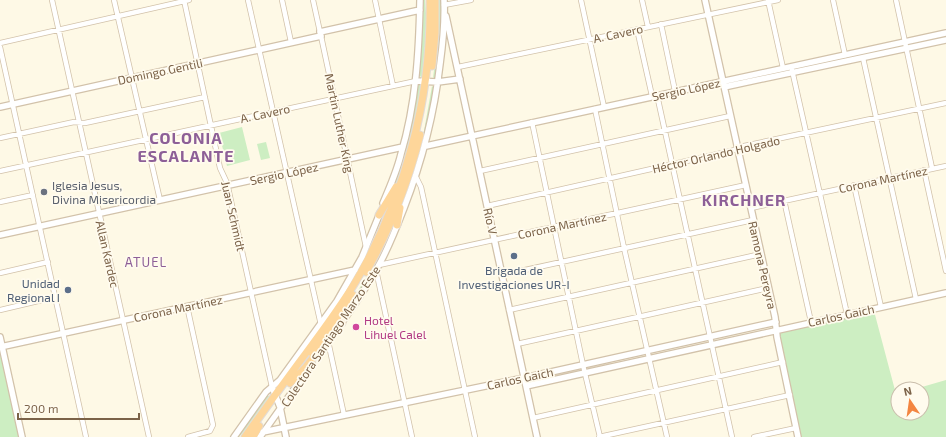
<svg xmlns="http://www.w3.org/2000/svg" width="946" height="437" font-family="'Exo 2',sans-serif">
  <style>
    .green { fill: #cdeec2 }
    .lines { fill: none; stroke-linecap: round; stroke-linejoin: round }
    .minor-casing { stroke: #d2c2aa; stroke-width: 6 }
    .tertiary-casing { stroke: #d2c2aa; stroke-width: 8 }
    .trunk-casing { stroke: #e2dcd7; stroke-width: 9 }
    .minor { stroke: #fff; stroke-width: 4.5 }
    .tertiary { stroke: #fff; stroke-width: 5.5 }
    .trunk { stroke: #fed69a; stroke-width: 7 }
    .worship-dot { fill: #6b7280; stroke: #fffbee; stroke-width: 1.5 }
    .service-dot { fill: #5c6f8a; stroke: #fffbee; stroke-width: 1.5 }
    .hotel-dot { fill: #d1479c; stroke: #fffbee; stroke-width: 1.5 }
    .labels { text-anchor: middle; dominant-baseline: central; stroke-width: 3.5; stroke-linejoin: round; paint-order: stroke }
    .street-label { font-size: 12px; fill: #7b6248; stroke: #fffbee }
    .worship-label { font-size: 12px; fill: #5b616d; stroke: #fffbee; text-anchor: start }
    .service-label { font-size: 12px; fill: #4e5e75; stroke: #fffbee }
    .hotel-label { font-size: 12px; fill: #b23c85; stroke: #fffbee; text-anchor: start }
    .neighbourhood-label { font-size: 13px; letter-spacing: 1px; fill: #8d5f97; stroke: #fffbee }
    .district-label { font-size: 16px; font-weight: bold; letter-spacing: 1px; fill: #8d5f97; stroke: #fffbee }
  </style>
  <rect width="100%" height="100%" fill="#fef9e6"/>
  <path class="green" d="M422 0H425L427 26 422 78 420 76 419 74Z
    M439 0H442L441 31 436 76 433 78 439 30Z
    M419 85H421L413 134 397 182 390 193 414 108 417 88Z
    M432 86 434 88 435 90 419 161 400 211 412 177 424 131Z
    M242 127 250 160 227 166 219 133Z
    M266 142 270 158 261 160 257 144Z
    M394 220C393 246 350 309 333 330L369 273Z
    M874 311 896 394H898V413H922V389H915L946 380V437H801L779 332Z
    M0 350 19 437H0Z
    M266 396H271L262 411 239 437H236Z"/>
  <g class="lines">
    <g class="minor-casing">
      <path id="minor" d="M52 0 149 437
        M114 0 160 200
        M184 0 220 168 227 183 272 387
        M248 0 321 325
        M282 0 291 42
        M313 0 320 32
        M375 0 393 86
        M581 0 604 107
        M642 0 648 27
        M768 0 783 68
        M833 0 845 55
        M896 0 932 168
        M444 5 471 0
        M661 24 675 91
        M637 29 652 96
        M321 36 366 247
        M0 43 189 0
        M0 47 86 437
        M863 58 916 299
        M458 67 778 0
        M792 70 847 314
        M657 95 732 437
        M595 109 624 248 667 437
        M532 122 583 365 600 437
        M0 138 74 122 85 123 205 97
        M924 170 946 271
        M0 171 416 81
        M480 171 730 116
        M416 177 421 187 475 437
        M854 185 881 307
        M784 200 811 322
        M0 202 33 195
        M487 206 731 151 744 146 946 103
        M751 208 946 166
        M379 265 746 185
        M376 270 412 437
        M0 273 48 262
        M502 275 753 220
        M187 306 213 425 210 431 188 437
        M0 310 55 297
        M509 310 761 254
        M328 341 344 415
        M517 344 768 288
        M533 418 783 362
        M599 437 790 395
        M754 437 796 428"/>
    </g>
    <g class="tertiary-casing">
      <path id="tertiary" d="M705 0 775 317 777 337 798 437
        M446 16 537 437
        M416 81 438 82 460 79
        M724 87 946 40
        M0 107 321 36 320 32 420 10
        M426 146 946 33
        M383 203C390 187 397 171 401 154 416 104 419 52 420 0
        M0 235 403 147
        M0 337 22 437
        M0 347 355 270
        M317 357C339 326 363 295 381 261 390 244 397 226 404 208 423 159 434 116 440 64 443 42 445 21 444 0
        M526 386 946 293
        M272 387 280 407 286 437
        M263 432 524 378 776 322
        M234 437 266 392 280 380 337 301 362 257 380 213
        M260 437 312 364"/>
    </g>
    <g class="trunk-casing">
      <path id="trunk" d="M432 66 435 33V0
        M379 215 396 187
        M397 225 400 208
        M366 272C390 229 408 183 420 135
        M331 333 342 323
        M312 353 353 295
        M290 383 306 367 318 351
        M245 437C265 409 285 381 306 353 323 330 341 306 356 281 405 197 432 98 430 0
        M253 437 259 426"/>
    </g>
    <use href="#minor" class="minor"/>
    <use href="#tertiary" class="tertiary"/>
    <use href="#trunk" class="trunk"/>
  </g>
  <circle class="worship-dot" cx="44" cy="192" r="4"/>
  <g class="service-dot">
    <circle cx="514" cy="256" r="4"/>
    <circle cx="68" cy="290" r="4"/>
  </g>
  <circle class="hotel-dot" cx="356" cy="327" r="4"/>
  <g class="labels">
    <g class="street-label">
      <text transform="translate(618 33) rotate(-12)">A. Cavero</text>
      <text transform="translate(160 71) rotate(-12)">Domingo Gentili</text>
      <text transform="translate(686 89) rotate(-12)">Sergio López</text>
      <text transform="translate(265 113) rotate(-12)">A. Cavero</text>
      <text transform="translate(340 123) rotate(78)">Martin Luther King</text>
      <text transform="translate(716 154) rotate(-13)">Héctor Orlando Holgado</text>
      <text transform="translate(284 173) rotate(-12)">Sergio López</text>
      <text transform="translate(883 179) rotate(-12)">Corona Martínez</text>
      <text transform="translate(234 216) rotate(77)">Juan Schmidt</text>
      <text transform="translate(491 221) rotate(78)">Río V</text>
      <text transform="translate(562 225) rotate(-12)">Corona Martínez</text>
      <text transform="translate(108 254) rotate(77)">Allan Kardec</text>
      <text transform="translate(763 265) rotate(77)">Ramona Pereyra</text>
      <text transform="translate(178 308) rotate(-12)">Corona Martínez</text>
      <text transform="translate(841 315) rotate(-12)">Carlos Gaich</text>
      <text transform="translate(330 336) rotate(-56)">Colectora Santiago Marzo Este</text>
      <text transform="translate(520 378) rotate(-12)">Carlos Gaich</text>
    </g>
    <g class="worship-label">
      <text x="52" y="185">Iglesia Jesus,<tspan x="52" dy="14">Divina Misericordia</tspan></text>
    </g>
    <g class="service-label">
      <text x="514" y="270">Brigada de<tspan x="514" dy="14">Investigaciones UR-I</tspan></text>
      <text x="60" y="283" text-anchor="end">Unidad<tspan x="60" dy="14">Regional I</tspan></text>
    </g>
    <g class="hotel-label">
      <text x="364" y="320">Hotel<tspan x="364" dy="14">Lihuel Calel</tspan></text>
    </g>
    <g class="neighbourhood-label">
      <text x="146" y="262">ATUEL</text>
    </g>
    <g class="district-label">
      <text x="186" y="137">COLONIA<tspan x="186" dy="18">ESCALANTE</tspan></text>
      <text x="744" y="199">KIRCHNER</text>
    </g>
  </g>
  <g transform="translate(910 401) rotate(347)"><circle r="19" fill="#fffbee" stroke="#cabeac"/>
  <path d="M0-3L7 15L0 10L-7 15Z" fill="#f38540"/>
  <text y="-6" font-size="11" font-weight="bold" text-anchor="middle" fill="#7b6248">N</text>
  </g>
  <path d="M18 413v6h121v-6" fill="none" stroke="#7b6248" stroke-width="2"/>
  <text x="24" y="413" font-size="12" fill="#7b6248" stroke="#fffbee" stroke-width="3" paint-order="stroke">200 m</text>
</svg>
